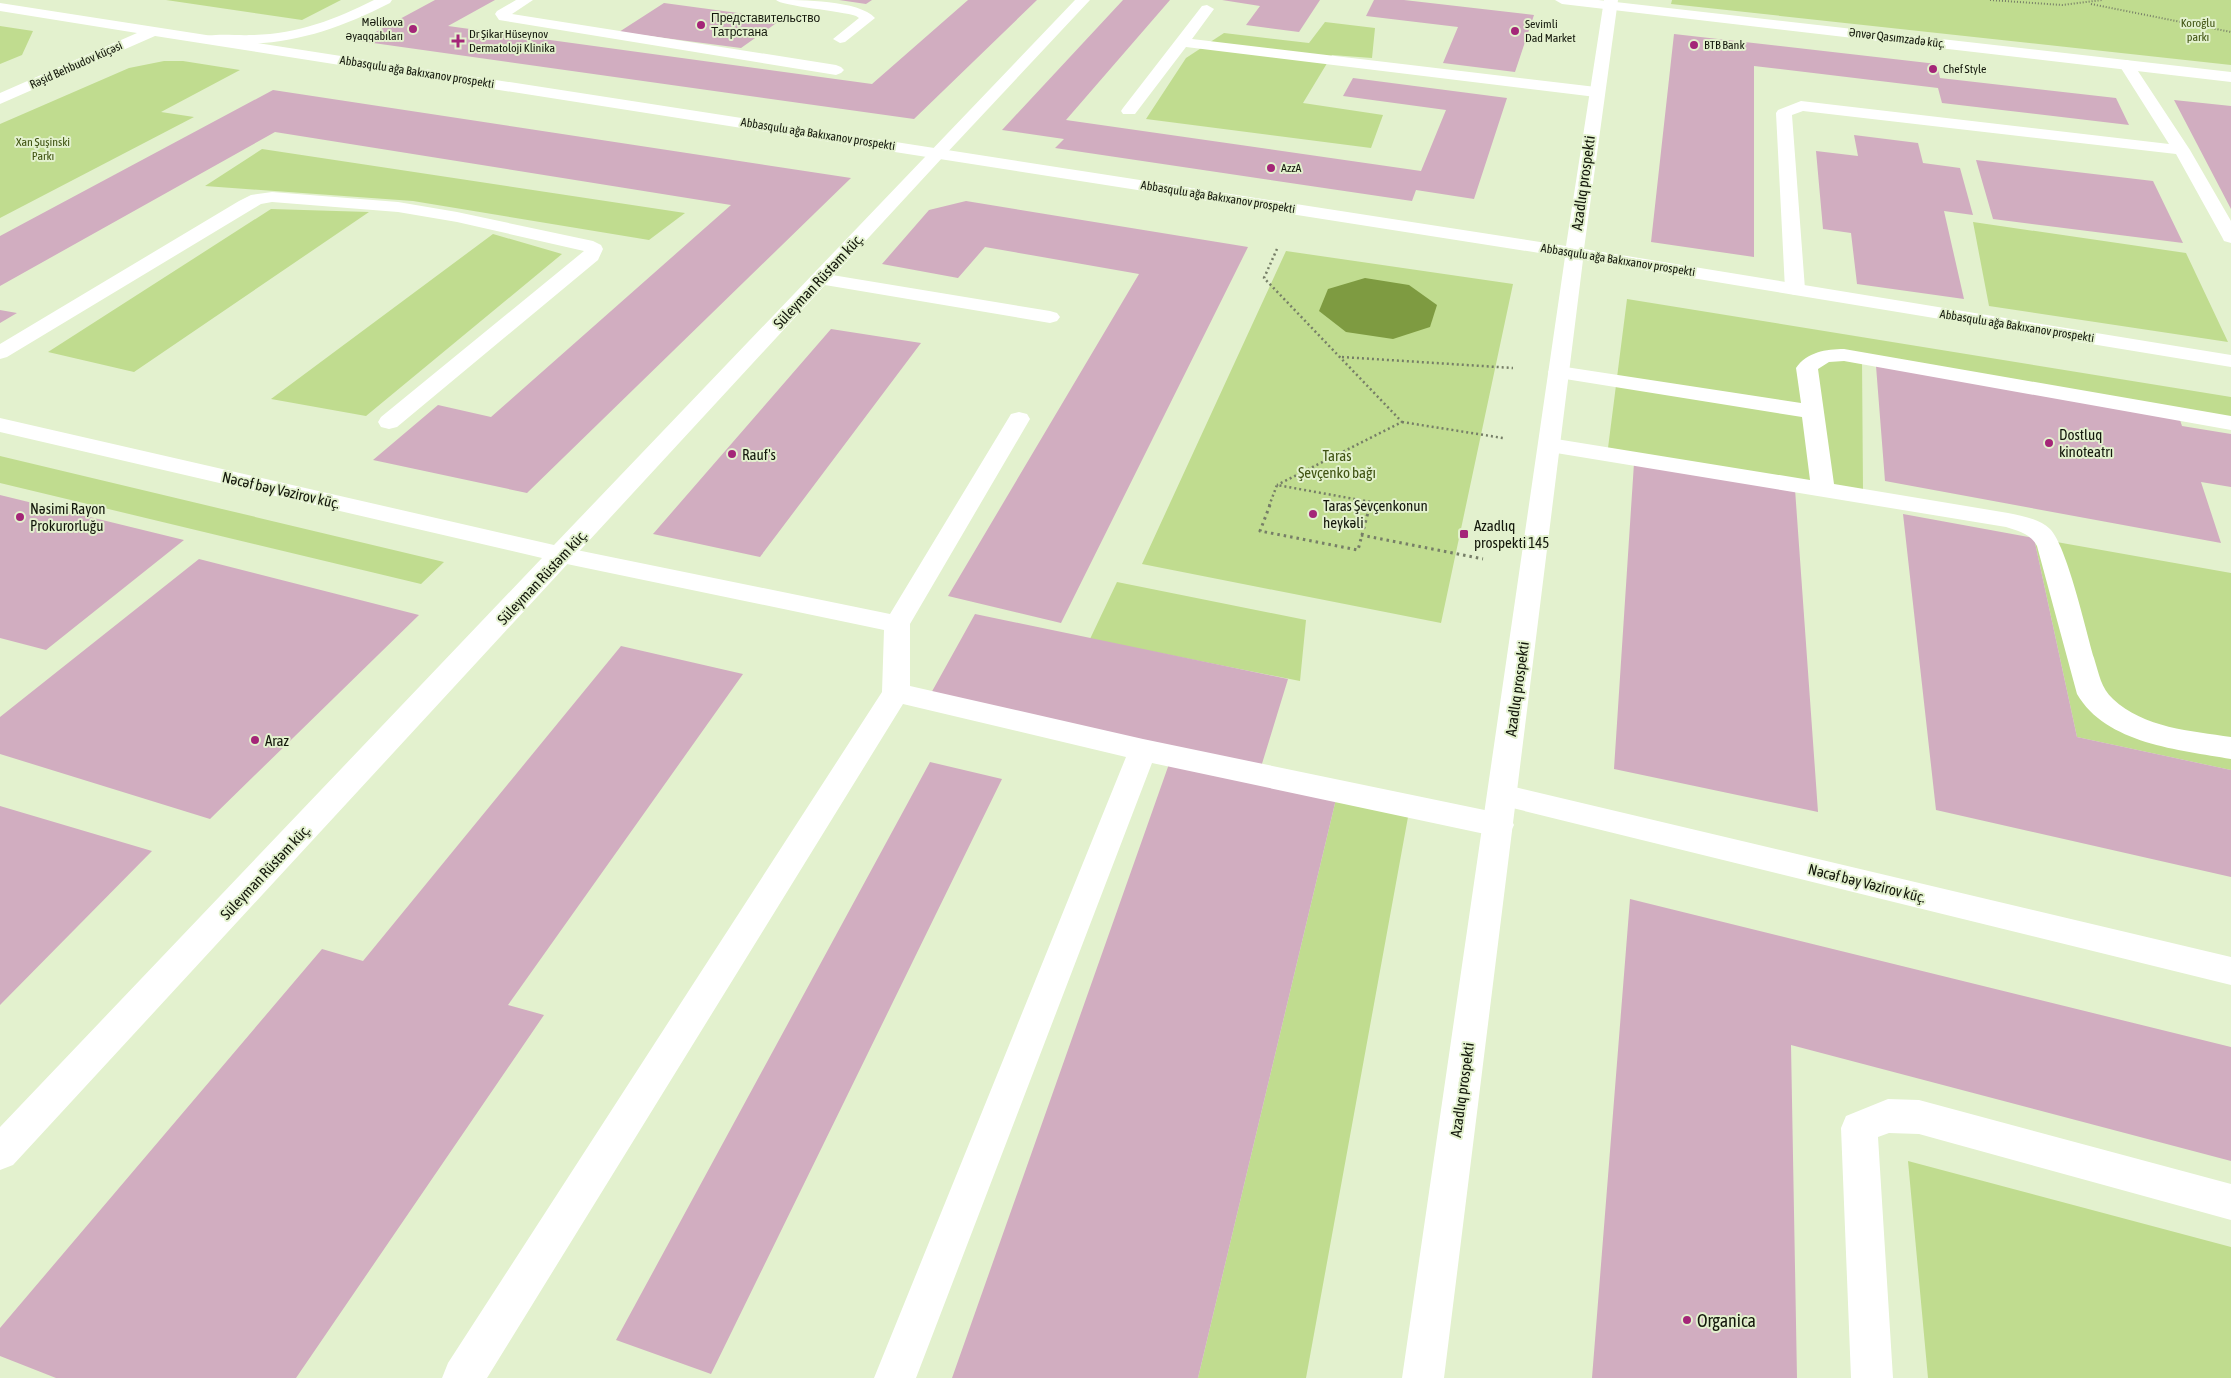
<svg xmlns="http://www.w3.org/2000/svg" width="2231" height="1378" font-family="'Asap Condensed',sans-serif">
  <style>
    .green { fill: #c0dc8f }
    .water { fill: #7e9b41 }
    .building { fill: #d1adc0 }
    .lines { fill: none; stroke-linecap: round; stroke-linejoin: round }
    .path-far2 { stroke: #767e67; stroke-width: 2; stroke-dasharray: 1 2; stroke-linecap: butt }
    .path-far1 { stroke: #767e67; stroke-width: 2.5; stroke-dasharray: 2 3; stroke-linecap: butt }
    .path { stroke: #767e67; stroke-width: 3; stroke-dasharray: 2.5 4; stroke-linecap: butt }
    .service { fill: #fff; fill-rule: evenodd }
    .minor { fill: #fff; fill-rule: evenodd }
    .tertiary { fill: #fff; fill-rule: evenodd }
    .secondary { fill: #fff; fill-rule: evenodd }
    .primary { fill: #fff; fill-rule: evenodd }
    .poi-dot { fill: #a42678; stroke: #e3f1ce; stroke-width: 2 }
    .labels { text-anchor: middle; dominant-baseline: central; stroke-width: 4; stroke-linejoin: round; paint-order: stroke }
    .far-poi-label { font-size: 12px; fill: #13170b; stroke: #e3f1ce; text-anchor: start }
    .far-park-label { font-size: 12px; fill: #3f5211; stroke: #e3f1ce }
    .far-street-label { font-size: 12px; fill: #13170b; stroke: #e3f1ce }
    .street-label { font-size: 15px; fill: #13170b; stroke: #e3f1ce }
    .poi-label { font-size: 15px; fill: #13170b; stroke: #e3f1ce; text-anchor: start }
    .park-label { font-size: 15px; fill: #3f5211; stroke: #e3f1ce }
    .near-poi-label { font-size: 18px; fill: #13170b; stroke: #e3f1ce; text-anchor: start }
  </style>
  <rect width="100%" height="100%" fill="#e3f1ce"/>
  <path class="green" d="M166 0H341L302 20Z
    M1672 0H2231V65L1671 4Z
    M1325 22 1375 28 1372 58 1332 55 1303 103 1383 115 1371 148 1146 119 1186 58 1224 33 1309 43Z
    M0 26 33 31 22 55 0 64Z
    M164 61H183L240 70 161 112 194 117 0 218V124L129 68Z
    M262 149 685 213 649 240 413 201 205 186Z
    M271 209 369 212 134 372 48 352Z
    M1973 222 2186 253 2228 342 1989 306Z
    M493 234 562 254 366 416 271 399Z
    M1286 251 1513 284 1441 623 1142 564Z
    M1627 299 2231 397V420L1862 359 1863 491 1608 448Z
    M0 456 444 562 421 584 0 483Z
    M2034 538 2231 573V770L2077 737Z
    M1117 582 1306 620 1300 681 1090 639Z
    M1336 799 1408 817 1306 1378H1198Z
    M1908 1161 2231 1247V1378H1928Z"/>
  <path class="water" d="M1365 278 1409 285 1437 305 1430 327 1393 339 1346 332 1319 311 1328 289Z"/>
  <path class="building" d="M435 0H495L448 26 872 84 968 0H1037L914 119 359 41Z
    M839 0H872L866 4Z
    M1123 0H1170L1066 120 1421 171 1446 110 1343 96 1353 78 1507 98 1474 199 1416 190 1412 201 1055 148 1064 139 1002 130Z
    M1222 0H1320L1299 32 1246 25 1260 6Z
    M1374 0H1404L1534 15 1515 72 1443 63 1458 27 1366 16Z
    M664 3 782 19 741 48 619 32Z
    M1674 34 1937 64 1940 78 2116 98 2129 125 1942 103 1938 88 1754 66V257L1651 242Z
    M273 90 851 178 527 493 373 460 438 405 491 417 731 205 275 132 0 286V236Z
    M2174 100 2231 106V209Z
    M1854 135 1918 143 1923 163 1960 168 1973 215 1944 211 1964 299 1857 284 1851 233 1823 229 1816 151 1858 156Z
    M1976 160 2153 181 2183 243 1993 219Z
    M966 201 1248 247 1061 623 948 596 1139 274 985 247 958 278 882 264 929 210Z
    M0 310 17 313 0 323Z
    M831 329 921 343 760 557 653 534Z
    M1876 366 2179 417 2182 426 2231 434V487L2201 482 2221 543 1885 481Z
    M1634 463 1795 489 1818 812 1614 769Z
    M0 495 184 540 46 650 0 638Z
    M1903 514 2034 538 2077 737 2231 770V877L1936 810Z
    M199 559 419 615 210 819 0 754V717Z
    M975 614 1288 679 1261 767 930 695Z
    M621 646 743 674 508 1005 544 1015 296 1378H56L0 1356V1328L322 949 363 961Z
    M930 762 1002 779 711 1374 616 1340Z
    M1169 764 1336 799 1198 1378H952Z
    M0 806 152 851 0 1005Z
    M1630 899 2231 1047V1161L1791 1045 1797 1378H1592Z"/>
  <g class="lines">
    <path class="path-far2" d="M1990 0 2062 5 2102 0
      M2091 4 2231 32"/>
    <path class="path-far1" d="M1277 249 1264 278 1402 422 1277 485
      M1342 357 1513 368
      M1402 422 1503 438
      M1269 506 1277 485 1371 502 1370 506"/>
    <path class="path" d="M1270 505 1260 531 1358 550 1370 505
      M1361 535 1483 559"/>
    <path class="service" d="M516 0H533L512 14 836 65 841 67 844 70 841 73 836 75 499 20 495 14 497 11Z
      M776 0C801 0 859 0 875 18L845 42 840 43 833 39 859 18 856 16C842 11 781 6 776 0Z
      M1207 5 1214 9 1192 39 1596 87 1602 89 1604 92 1602 95 1596 97 1186 47 1135 114H1123L1121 111 1123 108 1202 6Z
      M2127 60 2132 62 2190 150 2231 221V243L2224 241 2222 237 2176 154 1803 111 1792 115 1805 289 1802 293 1795 295 1788 293 1785 289 1776 113 1778 110 1801 101 2169 144 2119 65 2122 62Z
      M272 192 398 202 457 212 593 241 601 245 603 249 598 260 397 427 389 429 381 427 378 422 381 417 584 251 457 222 398 212 272 202 261 204 7 357 0 359V344L239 201 251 195Z
      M820 273 1050 311 1057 313 1060 317 1057 321 1050 323 813 283 810 279 813 275Z
      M1844 349 2231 416V430L1844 361 1829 362 1818 369 1834 484 2008 513C2022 516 2040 519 2050 529 2067 546 2086 631 2094 658 2099 674 2101 688 2113 699 2144 728 2191 731 2231 737V759C2180 750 2106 744 2077 694L2037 546C2031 534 2018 531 2006 527L1550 452 1542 450 1539 445 1542 440 1550 438 1810 480 1802 417 1559 378 1551 377 1548 372 1551 367 1559 366 1801 403 1796 368C1807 352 1826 349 1844 349Z
      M1019 412 1027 414 1030 419 910 624V686L1143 739 1499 813 1510 817 1514 825 1510 833 1499 837 1152 763 916 1378H874L1126 757 903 704 487 1378H442L448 1363 882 692 884 630 562 563 553 561 550 555 553 549 562 547 890 614 1008 419 1011 414Z
      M1888 1099 1919 1100 2231 1184V1220L1919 1134 1889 1133 1878 1137 1893 1378H1851L1841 1128 1846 1116Z"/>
    <path class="minor" d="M1075 0H1090L943 157 13 1165 0 1170V1127L542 558 0 432V418L554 545Z
      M1502 784 2231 957V985L1492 803 1487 795 1492 787Z"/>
    <path class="tertiary" d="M374 0H392L390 3C335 31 288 46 226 44 218 44 206 46 201 39 206 32 239 36 249 35 295 35 334 20 374 0Z"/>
    <path class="secondary" d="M1555 0H1598L2231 72V82L1562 4Z"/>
    <path class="primary" d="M1604 0H1618L1584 249 2231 355V367L1583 260 1444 1378H1402L1565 257 155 36 0 104V93L137 33 0 11V3L1566 246Z"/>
  </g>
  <g class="poi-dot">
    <circle cx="701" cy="25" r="5"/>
    <circle cx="413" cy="29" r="5"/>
    <circle cx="1515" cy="31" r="5"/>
    <path d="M455.5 33.5h5v5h5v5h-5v5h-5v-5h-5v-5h5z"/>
    <circle cx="1694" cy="45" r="5"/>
    <circle cx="1933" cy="69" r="5"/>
    <circle cx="1271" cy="168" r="5"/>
    <circle cx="2049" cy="443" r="5"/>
    <circle cx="732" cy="454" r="5"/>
    <circle cx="1313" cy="514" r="5"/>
    <circle cx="20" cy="517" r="5"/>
    <rect x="1459" y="529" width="10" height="10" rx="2.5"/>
    <circle cx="255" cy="740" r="5"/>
    <circle cx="1687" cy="1320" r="5"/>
  </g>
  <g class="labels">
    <g class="far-poi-label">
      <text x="711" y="18">Представительство<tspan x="711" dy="14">Татрстана</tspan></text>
      <text x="403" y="22" text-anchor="end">Mәlikova<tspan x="403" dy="14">әyaqqabıları</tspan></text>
      <text x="1525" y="24">Sevimli<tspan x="1525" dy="14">Dad Market</tspan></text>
      <text x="469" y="34">Dr Şikar Hüseynov<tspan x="469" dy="14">Dermatoloji Klinika</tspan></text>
      <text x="1704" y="45">BTB Bank</text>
      <text x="1943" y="69">Chef Style</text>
      <text x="1281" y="168">AzzA</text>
    </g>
    <g class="far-park-label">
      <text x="2198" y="23">Koroğlu<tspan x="2198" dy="14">parkı</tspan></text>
      <text x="43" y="142">Xan Şuşinski<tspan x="43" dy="14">Parkı</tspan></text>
    </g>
    <g class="far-street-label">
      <text transform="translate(1897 38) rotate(7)">Ənvər Qasımzadə küç.</text>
      <text transform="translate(76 65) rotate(-24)">Rəşid Behbudov küçəsi</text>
      <text transform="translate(417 72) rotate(9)">Abbasqulu ağa Bakıxanov prospekti</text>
      <text transform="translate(818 134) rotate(9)">Abbasqulu ağa Bakıxanov prospekti</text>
      <text transform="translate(1218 197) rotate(9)">Abbasqulu ağa Bakıxanov prospekti</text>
      <text transform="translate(1618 260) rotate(9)">Abbasqulu ağa Bakıxanov prospekti</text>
      <text transform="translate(2017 326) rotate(9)">Abbasqulu ağa Bakıxanov prospekti</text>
    </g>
    <g class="street-label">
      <text transform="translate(1583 183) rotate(-82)">Azadlıq prospekti</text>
      <text transform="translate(818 281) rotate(-47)">Süleyman Rüstəm küç.</text>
      <text transform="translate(281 490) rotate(13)">Nəcəf bəy Vəzirov küç.</text>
      <text transform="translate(542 577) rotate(-47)">Süleyman Rüstəm küç.</text>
      <text transform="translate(1517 689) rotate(-82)">Azadlıq prospekti</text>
      <text transform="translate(265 872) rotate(-47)">Süleyman Rüstəm küç.</text>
      <text transform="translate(1867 883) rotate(14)">Nəcəf bəy Vəzirov küç.</text>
      <text transform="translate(1462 1090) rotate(-82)">Azadlıq prospekti</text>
    </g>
    <g class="poi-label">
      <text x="2059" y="434">Dostluq<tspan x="2059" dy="17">kinoteatrı</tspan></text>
      <text x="742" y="454">Rauf's</text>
      <text x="1323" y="505">Taras Şevçenkonun<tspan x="1323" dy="17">heykəli</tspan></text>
      <text x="30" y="508">Nəsimi Rayon<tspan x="30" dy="17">Prokurorluğu</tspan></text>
      <text x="1474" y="525">Azadlıq<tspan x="1474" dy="17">prospekti 145</tspan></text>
      <text x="265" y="740">Araz</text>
    </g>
    <g class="park-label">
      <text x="1337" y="455">Taras<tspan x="1337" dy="17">Şevçenko bağı</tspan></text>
    </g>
    <g class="near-poi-label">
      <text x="1697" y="1320">Organica</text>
    </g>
  </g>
</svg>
